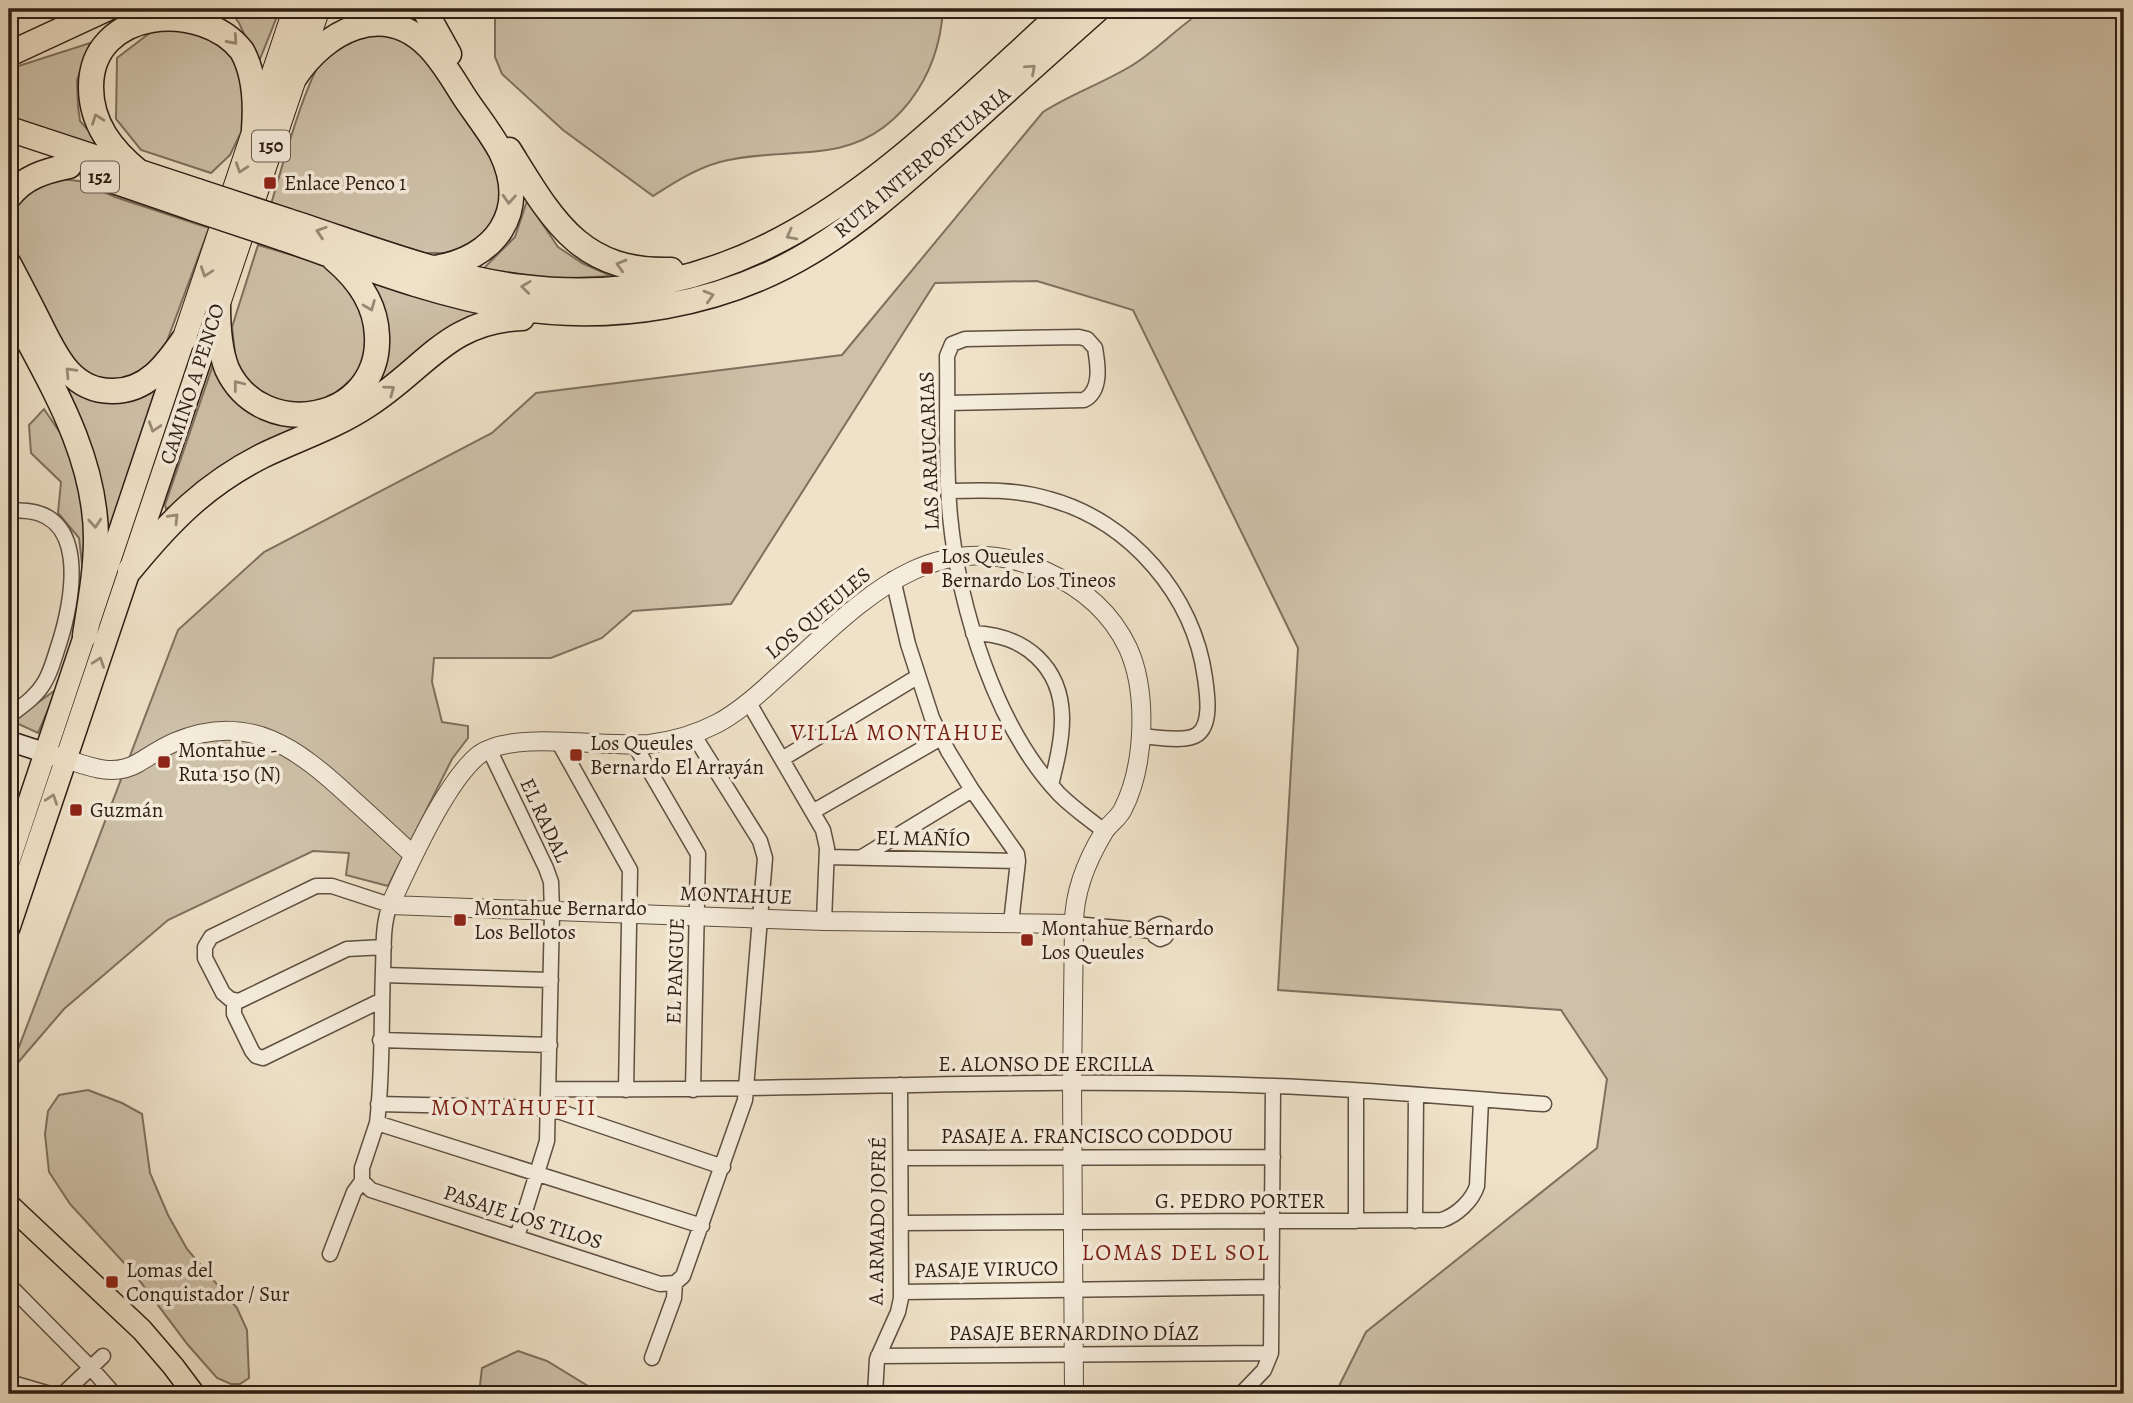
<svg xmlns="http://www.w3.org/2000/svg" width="2133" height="1403" font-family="Alegreya,serif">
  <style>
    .green { fill: #cec1a9; stroke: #7e705e; stroke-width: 2 }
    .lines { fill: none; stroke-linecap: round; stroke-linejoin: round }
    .minor-casing { stroke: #5e4f41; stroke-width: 17 }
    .tertiary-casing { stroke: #5e4f41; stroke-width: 20 }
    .secondary-casing { stroke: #2d1e14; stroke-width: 22 }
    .primary-casing { stroke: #2d1e14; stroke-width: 24 }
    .trunk-casing { stroke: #2d1e14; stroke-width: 25 }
    .motorway-casing { stroke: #2d1e14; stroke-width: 27 }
    .minor { stroke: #f5ecdb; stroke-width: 14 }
    .tertiary { stroke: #f5ecdb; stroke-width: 18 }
    .secondary { stroke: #f5ecdb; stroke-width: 19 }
    .primary { stroke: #efe2c8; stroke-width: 21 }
    .trunk { stroke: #efe2c8; stroke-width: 23 }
    .motorway { stroke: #efe2c8; stroke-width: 24 }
    .motorway-bridge-casing { stroke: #2d1e14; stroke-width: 27; stroke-linecap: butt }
    .motorway-bridge { stroke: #efe2c8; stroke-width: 24 }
    .oneway { stroke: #988a77 }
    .poi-dot { fill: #8f2418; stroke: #f5ecdb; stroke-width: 2.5 }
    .labels { text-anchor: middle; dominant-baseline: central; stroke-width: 7; stroke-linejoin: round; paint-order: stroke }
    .shield { fill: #f5ecdb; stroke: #695c50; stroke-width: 2 }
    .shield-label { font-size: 19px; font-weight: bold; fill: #2d1e14 }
    .street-label { font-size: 21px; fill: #2d1e14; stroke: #f5ecdb }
    .poi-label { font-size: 21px; fill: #2d1e14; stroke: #f5ecdb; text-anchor: start }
    .neighbourhood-label { font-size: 23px; letter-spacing: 2px; fill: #7a1f14; stroke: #f5ecdb }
  </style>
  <rect width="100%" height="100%" fill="#efe2c8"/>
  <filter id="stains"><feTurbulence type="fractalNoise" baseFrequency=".00286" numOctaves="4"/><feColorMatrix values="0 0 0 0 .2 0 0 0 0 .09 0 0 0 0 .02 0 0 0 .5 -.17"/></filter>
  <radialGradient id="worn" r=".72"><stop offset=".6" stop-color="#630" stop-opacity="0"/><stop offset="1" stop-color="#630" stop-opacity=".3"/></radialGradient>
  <path class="green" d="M229 9H280L258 64 239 23Z
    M495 9H943C939 76 898 140 827 150 793 155 754 153 720 162 695 169 675 182 653 196L563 130 502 74 495 57Z
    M1206 9H2124V1394H1335L1366 1332 1597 1148 1607 1079 1561 1010 1278 990 1298 648 1133 310 1037 281 935 283 731 604 633 611 602 638 551 658H434L432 682 442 722 468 726V738L452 759 388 886 346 875 349 853 313 851 168 920 64 1009 9 1073 178 630 264 552 492 433 536 393 842 355 1043 112C1071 94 1103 83 1131 66 1158 50 1179 25 1206 9Z
    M155 29H209L240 62 246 122 230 155 211 173 141 150 116 119 117 58Z
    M367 32 412 42 493 153 503 202 484 240 447 253H424L271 204C280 175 308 68 328 53 339 44 355 39 367 32Z
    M90 43 77 80 78 107 80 121 102 145 100 148 9 116V69Z
    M60 179 79 181 115 197 209 228 163 352 129 384 78 373 15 255 9 238V219L15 203 41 182Z
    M527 201 558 247 582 263 611 276 554 279 483 269 515 237Z
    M258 245 329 266 366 311 364 368 327 401 280 403 253 388 236 362 232 327Z
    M373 282 486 311 369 399C379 376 394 349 387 324 382 311 373 295 373 282Z
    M51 359 66 381 161 380 108 539Z
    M215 359 219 368 317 423 166 509 165 505Z
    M44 409 69 446 89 523 82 595V564L79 538 58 513 61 482 31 453 29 425Z
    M57 689 38 733 12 721Z
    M88 1090 122 1103 142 1114 150 1173 168 1215 187 1249 237 1308 247 1330 249 1378 240 1384H231L217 1378 188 1345 136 1276 70 1204 49 1172 45 1134 48 1111 59 1095Z
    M518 1351 547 1361 601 1394H479L482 1368Z"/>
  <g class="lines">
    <g class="minor-casing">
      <path id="minor" d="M948 403 1084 400C1102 391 1098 365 1095 348L1087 339 1079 337 965 339 952 344 947 356C948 409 945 463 950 516 959 607 995 726 1059 794 1073 808 1089 819 1104 831
        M949 491C983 490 1017 489 1049 499 1130 521 1194 595 1205 678 1207 693 1212 723 1198 734 1187 743 1155 737 1141 736
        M9 511C92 502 74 599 58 647 54 659 51 672 44 683 36 697 22 706 9 716
        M893 579 908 644 932 718 948 751 972 790 1017 854 1018 861 1011 923
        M973 633C998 634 1019 640 1037 657 1074 692 1062 741 1051 785
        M749 703 823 830 827 848 824 921
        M559 743 630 870 626 1090
        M634 744 698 854 693 1090
        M489 749 546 868 551 882 552 912 547 1141 517 1237
        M782 759 917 677
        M814 811 941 738
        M827 857 1018 861
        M862 857 972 790
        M1074 924 1153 931 1155 936 1160 939 1165 937 1168 932 1165 926 1160 924 1155 926 1153 931
        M383 975 551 980
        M234 1000V1014L252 1051 256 1056 263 1058 382 1000
        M380 1040 550 1045
        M549 1089C791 1092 1033 1076 1274 1086 1364 1089 1454 1098 1544 1104
        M1356 1091V1221
        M378 1104 549 1108 723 1167
        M377 1123 702 1226
        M901 1158 1273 1157
        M362 1181 371 1190 660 1284 675 1283 683 1276 745 1100 765 858 760 841 693 734
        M1415 1221 1416 1095
        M901 1223 1442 1220C1457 1215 1472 1201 1477 1186L1481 1100
        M330 1254 354 1192 362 1181V1168L377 1123C383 1073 381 1020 383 970 384 948 382 926 390 905L332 886H316L211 937 205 947V958L223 993 230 999 239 1001 347 949 384 947
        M14 1290 91 1368 114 1394
        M901 1292 1272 1287
        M878 1356 1271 1353
        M652 1358 674 1298 675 1283
        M9 1382 50 1394
        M63 1394 103 1356
        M875 1394 877 1359 898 1312 901 1298 900 1085
        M1241 1394 1264 1370 1271 1353 1273 1086"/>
    </g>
    <g class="tertiary-casing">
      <path id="tertiary" d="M66 759C90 767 114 777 138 763 150 756 161 748 175 742 249 711 297 748 350 797 371 816 392 835 413 855
        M1074 1394 1072 1084 1074 924C1074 892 1087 860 1104 832 1109 824 1119 818 1123 809 1145 766 1148 692 1128 648 1111 612 1081 587 1045 571 928 519 855 609 776 678 758 695 740 711 718 723 697 734 673 741 649 744 604 748 514 730 480 754 446 780 409 865 390 905L824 921 1074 924"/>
    </g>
    <g class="secondary-casing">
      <path id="secondary" d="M9 741 58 757"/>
    </g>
    <g class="primary-casing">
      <path id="primary" d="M9 861 181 348
        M9 928 217 311
        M9 1205 142 1330 173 1366 194 1394"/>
    </g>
    <g class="trunk-casing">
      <path id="trunk" d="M218 305 318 9
        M184 339 295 9"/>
    </g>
    <g class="motorway-casing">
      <path id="motorway" d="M424 9 449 54
        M9 54 106 9
        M295 77C325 32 382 0 428 46 443 61 454 81 465 98 477 116 491 133 501 152 530 212 495 259 434 268
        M9 129 197 191
        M509 150C552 219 580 273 671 270
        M139 172C112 150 91 124 91 87 91 7 203 0 242 51 255 74 256 103 254 129
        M93 174 192 208
        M9 197C24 177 45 171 69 166
        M288 221C365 246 442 277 522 287 764 317 904 155 1066 9
        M282 238C357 264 431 294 510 307 612 324 722 306 811 252 866 219 912 175 960 133 1006 91 1052 50 1098 9
        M9 264C19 283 29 302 39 322 55 354 71 392 113 391 147 391 166 365 184 339
        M9 304C47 378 96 452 96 539 96 571 90 603 85 635
        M218 305C218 326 219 349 227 369 262 444 381 422 377 336 376 304 358 279 334 259
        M130 570C170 521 205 485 262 456 297 439 335 427 368 405 426 368 447 321 522 318"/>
    </g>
    <use href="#minor" class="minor"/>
    <use href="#tertiary" class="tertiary"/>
    <use href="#secondary" class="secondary"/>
    <use href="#primary" class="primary"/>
    <use href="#trunk" class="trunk"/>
    <use href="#motorway" class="motorway"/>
    <g class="motorway-bridge-casing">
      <path id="motorway-bridge" d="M197 191 288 221
        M192 208 282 238"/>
    </g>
    <use href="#motorway-bridge" class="motorway-bridge"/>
  </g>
  <defs><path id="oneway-chevron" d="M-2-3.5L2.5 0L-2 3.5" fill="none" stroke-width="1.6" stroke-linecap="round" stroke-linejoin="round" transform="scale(1.75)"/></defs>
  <g class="oneway">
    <use href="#oneway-chevron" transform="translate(233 40) rotate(48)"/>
    <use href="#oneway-chevron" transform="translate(1031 69) rotate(-42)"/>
    <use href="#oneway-chevron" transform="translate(97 119) rotate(-110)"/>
    <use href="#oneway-chevron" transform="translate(241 168) rotate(109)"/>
    <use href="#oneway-chevron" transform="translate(509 199) rotate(93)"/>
    <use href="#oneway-chevron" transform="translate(321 232) rotate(-162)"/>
    <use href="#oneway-chevron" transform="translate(791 235) rotate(152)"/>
    <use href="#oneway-chevron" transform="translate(621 265) rotate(-164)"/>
    <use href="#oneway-chevron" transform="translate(206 272) rotate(109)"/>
    <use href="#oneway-chevron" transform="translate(526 287) rotate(-173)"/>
    <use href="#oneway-chevron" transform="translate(709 296) rotate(-16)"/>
    <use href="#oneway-chevron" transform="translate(370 306) rotate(68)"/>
    <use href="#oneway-chevron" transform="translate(70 372) rotate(-134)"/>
    <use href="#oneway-chevron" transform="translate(238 385) rotate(-128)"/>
    <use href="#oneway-chevron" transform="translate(390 390) rotate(-36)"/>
    <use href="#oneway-chevron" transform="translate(154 427) rotate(108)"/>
    <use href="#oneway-chevron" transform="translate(174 518) rotate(-46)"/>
    <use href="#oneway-chevron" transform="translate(95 523) rotate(86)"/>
    <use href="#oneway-chevron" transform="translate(99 662) rotate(-71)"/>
    <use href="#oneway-chevron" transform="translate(52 799) rotate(-71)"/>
  </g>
  <g class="poi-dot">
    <rect x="263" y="176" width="14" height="14" rx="3.5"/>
    <rect x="920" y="561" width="14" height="14" rx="3.5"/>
    <rect x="569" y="748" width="14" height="14" rx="3.5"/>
    <rect x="157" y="755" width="14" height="14" rx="3.5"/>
    <rect x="69" y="803" width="14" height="14" rx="3.5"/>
    <rect x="453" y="913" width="14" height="14" rx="3.5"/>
    <rect x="1020" y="933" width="14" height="14" rx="3.5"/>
    <rect x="105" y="1275" width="14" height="14" rx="3.5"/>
  </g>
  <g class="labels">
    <g class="shield">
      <rect x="252" y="130.5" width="38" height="31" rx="5"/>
      <rect x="81" y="161.5" width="38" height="31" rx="5"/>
    </g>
    <g class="shield-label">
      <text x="271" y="146">150</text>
      <text x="100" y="177">152</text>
    </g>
    <g class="street-label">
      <text transform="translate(922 162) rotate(-40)">RUTA INTERPORTUARIA</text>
      <text transform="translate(192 384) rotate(-72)">CAMINO A PENCO</text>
      <text transform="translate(929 451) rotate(-92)">LAS ARAUCARIAS</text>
      <text transform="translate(818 613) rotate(-40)">LOS QUEULES</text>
      <text transform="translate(545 820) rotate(65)">EL RADAL</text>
      <text transform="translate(923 838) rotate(1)">EL MAÑÍO</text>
      <text transform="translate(736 895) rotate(2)">MONTAHUE</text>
      <text transform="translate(675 971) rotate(-88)">EL PANGUE</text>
      <text x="1046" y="1064">E. ALONSO DE ERCILLA</text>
      <text x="1087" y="1136">PASAJE A. FRANCISCO CODDOU</text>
      <text x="1240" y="1201">G. PEDRO PORTER</text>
      <text transform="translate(523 1217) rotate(18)">PASAJE LOS TILOS</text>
      <text transform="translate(877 1221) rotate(-89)">A. ARMADO JOFRÉ</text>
      <text transform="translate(986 1269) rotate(-1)">PASAJE VIRUCO</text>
      <text x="1074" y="1333">PASAJE BERNARDINO DÍAZ</text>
    </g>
    <g class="poi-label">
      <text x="284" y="183">Enlace Penco 1</text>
      <text x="941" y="556">Los Queules<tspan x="941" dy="24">Bernardo Los Tineos</tspan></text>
      <text x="590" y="743">Los Queules<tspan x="590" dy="24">Bernardo El Arrayán</tspan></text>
      <text x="178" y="750">Montahue -<tspan x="178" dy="24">Ruta 150 (N)</tspan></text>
      <text x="90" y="810">Guzmán</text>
      <text x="474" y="908">Montahue Bernardo<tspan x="474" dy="24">Los Bellotos</tspan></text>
      <text x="1041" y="928">Montahue Bernardo<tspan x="1041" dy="24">Los Queules</tspan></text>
      <text x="126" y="1270">Lomas del<tspan x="126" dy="24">Conquistador / Sur</tspan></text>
    </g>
    <g class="neighbourhood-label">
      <text x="898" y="732">VILLA MONTAHUE</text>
      <text x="514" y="1107">MONTAHUE II</text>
      <text x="1176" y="1252">LOMAS DEL SOL</text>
    </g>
  </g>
  <rect width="2133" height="1403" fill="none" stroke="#efe2c8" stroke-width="35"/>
  <rect x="10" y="10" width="2112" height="1382" fill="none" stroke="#2d1e14" stroke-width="3.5"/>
  <rect x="18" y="18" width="2098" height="1368" fill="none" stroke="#2d1e14" stroke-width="2"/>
  <rect width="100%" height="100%" filter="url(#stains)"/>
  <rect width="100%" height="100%" fill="url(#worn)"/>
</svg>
